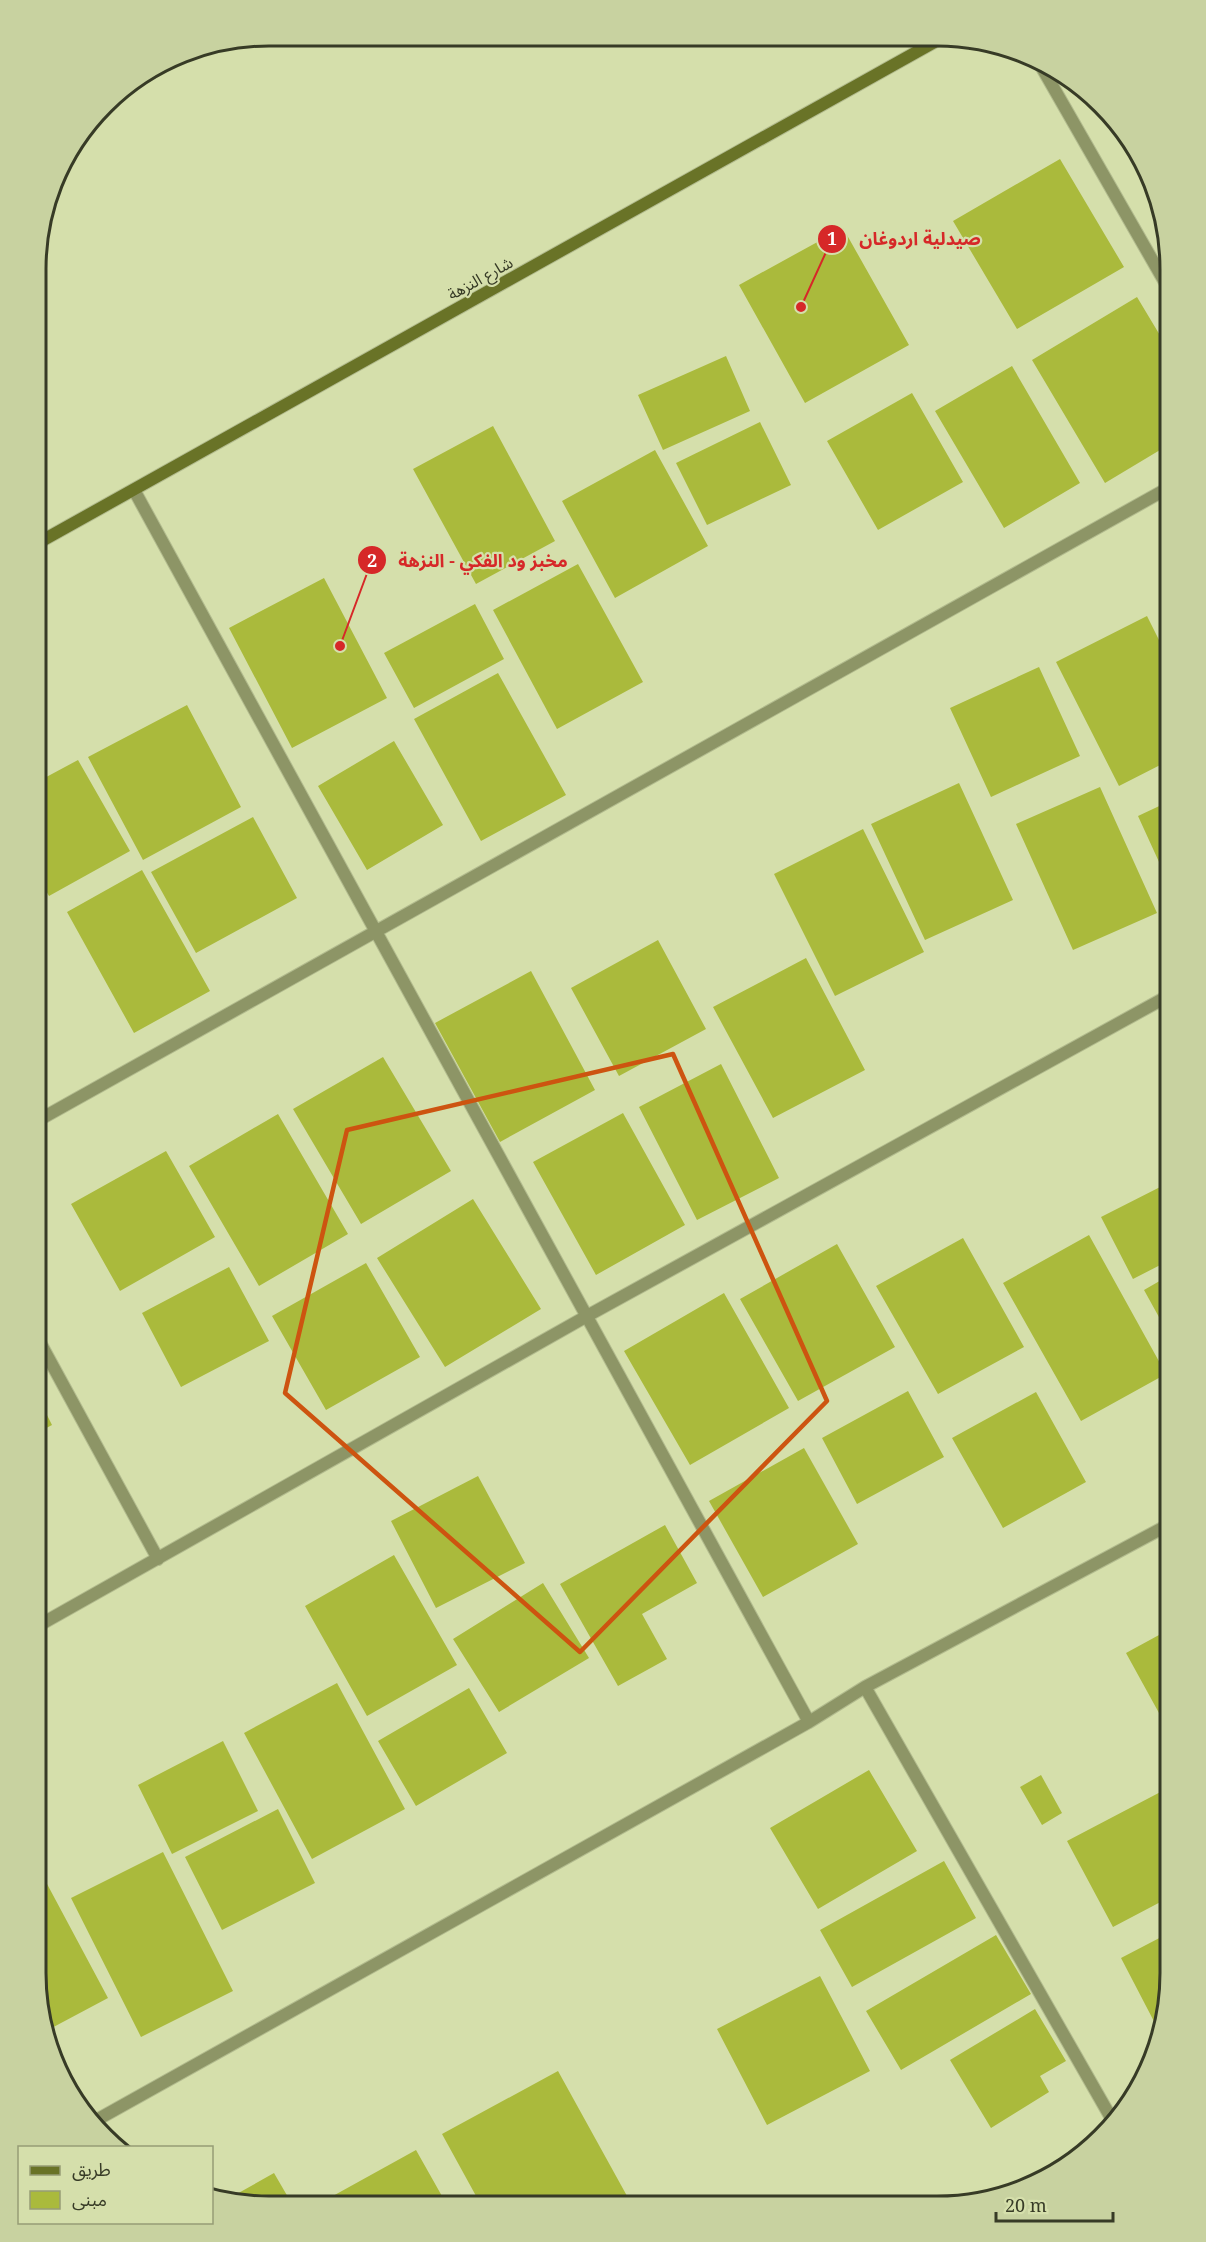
<svg xmlns="http://www.w3.org/2000/svg" width="1206" height="2242" font-family="'Noto Serif','Noto Sans Arabic',serif">
  <style>
    .building { fill: #aaba3c }
    .lines { fill: none; stroke-linecap: round; stroke-linejoin: round }
    .street-casing { stroke: #b2bb8e; stroke-width: 14 }
    .secondary-casing { stroke: #b2bb8e; stroke-width: 14 }
    .street { stroke: #8d9566; stroke-width: 12 }
    .secondary { stroke: #697327; stroke-width: 12 }
    .marked { fill: none; stroke: #cd5410; stroke-width: 4.5; stroke-linejoin: round }
    .labels { text-anchor: middle; dominant-baseline: central; stroke-width: 4.5; stroke-linejoin: round; paint-order: stroke }
    .street-label { font-size: 16px; fill: #373b26; stroke: #d5dfab }
    .rim { fill: none; stroke: #373b26; stroke-width: 3 }
    .leader { fill: none; stroke: #d62828; stroke-width: 2 }
    .callout-dot { fill: #d62828; stroke: #d5dfab; stroke-width: 2 }
    .mark-label { font-size: 18px; text-anchor: middle; font-weight: bold; fill: #fff }
    .callout-label { font-size: 18px; text-anchor: middle; font-weight: bold; fill: #d62828; stroke: #d5dfab; stroke-width: 4.5; stroke-linejoin: round; paint-order: stroke }
  </style>
  <rect width="100%" height="100%" fill="#d5dfab"/>
  <path class="building" d="M1060 159 1124 267 1017 329 953 221Z
    M843 228 909 345 805 403 739 285Z
    M1137 297 1170 352V444L1105 483 1032 360Z
    M726 356 750 411 663 450 638 395Z
    M1012 366 1080 483 1004 528 935 411Z
    M912 393 963 482 878 530 827 441Z
    M760 422 791 485 707 525 676 463Z
    M493 426 555 541 476 584 413 469Z
    M655 450 708 546 615 598 562 501Z
    M578 564 643 682 557 729 493 610Z
    M324 578 387 698 292 748 229 628Z
    M475 604 504 659 414 708 384 653Z
    M1147 616 1170 662V760L1119 786 1056 662Z
    M1039 667 1080 756 991 797 950 708Z
    M498 673 566 795 481 841 414 719Z
    M187 705 241 807 143 860 88 757Z
    M394 741 443 825 367 870 318 786Z
    M78 760 130 851 49 896 37 875V782Z
    M959 783 1013 900 925 940 871 824Z
    M1100 787 1157 913 1073 950 1016 824Z
    M1170 801V886L1138 816Z
    M253 817 297 898 196 953 151 872Z
    M863 829 924 952 835 996 774 874Z
    M142 870 210 991 134 1033 67 912Z
    M658 940 706 1029 619 1076 571 988Z
    M806 958 865 1070 773 1118 713 1007Z
    M531 971 595 1090 500 1142 435 1023Z
    M383 1057 451 1171 361 1224 293 1109Z
    M721 1064 779 1178 697 1220 639 1107Z
    M623 1113 685 1225 596 1275 533 1162Z
    M278 1114 348 1234 259 1286 189 1166Z
    M166 1151 215 1237 120 1291 71 1204Z
    M1170 1182V1260L1133 1279 1101 1217Z
    M473 1199 541 1309 445 1367 377 1258Z
    M1089 1235 1166 1374 1081 1421 1003 1283Z
    M963 1238 1024 1347 938 1394 876 1286Z
    M837 1244 895 1347 798 1401 740 1299Z
    M366 1263 420 1357 326 1410 272 1316Z
    M229 1267 269 1341 181 1387 142 1313Z
    M1170 1275V1337L1144 1290Z
    M724 1293 789 1408 690 1465 624 1351Z
    M908 1391 944 1457 857 1504 822 1438Z
    M1036 1392 1086 1482 1003 1528 952 1438Z
    M37 1395 52 1425 37 1433Z
    M804 1448 858 1544 763 1597 709 1501Z
    M478 1476 525 1563 436 1608 391 1521Z
    M665 1525 697 1583 642 1614 667 1659 618 1686 560 1584Z
    M394 1555 457 1665 367 1716 305 1606Z
    M543 1583 589 1658 499 1712 453 1639Z
    M1170 1629V1733L1126 1653Z
    M337 1683 405 1809 312 1859 244 1733Z
    M469 1688 507 1753 416 1806 378 1741Z
    M223 1741 258 1811 172 1854 138 1785Z
    M869 1770 917 1851 818 1909 770 1828Z
    M1041 1775 1062 1813 1042 1825 1020 1787Z
    M1170 1787V1897L1113 1927 1067 1841Z
    M278 1809 315 1883 222 1930 185 1857Z
    M163 1852 233 1991 141 2037 71 1898Z
    M944 1861 976 1918 852 1987 820 1930Z
    M46 1882 108 1998 46 2031 36 1973V1887Z
    M1169 1933V1988L1159 2031 1121 1958Z
    M996 1935 1031 1994 901 2070 866 2011Z
    M820 1976 870 2071 767 2125 717 2029Z
    M1035 2009 1066 2061 1040 2076 1049 2092 991 2128 950 2060Z
    M558 2071 632 2205H481L442 2134Z
    M416 2150 447 2205 323 2204 322 2202Z
    M274 2173 292 2204H238L226 2200Z"/>
  <g class="lines">
    <g class="street-casing">
      <path id="street" d="M1037 59 1170 291
        M134 490 809 1722
        M37 1121 1170 487
        M37 1337 158 1559
        M36 1627 587 1316 1170 995
        M865 1687 1114 2123
        M93 2122 809 1722 865 1687 1170 1524"/>
    </g>
    <g class="secondary-casing">
      <path id="secondary" d="M38 543 938 40"/>
    </g>
    <use href="#street" class="street"/>
    <use href="#secondary" class="secondary"/>
  </g>
  <path class="marked" d="M673 1054 827 1401 580 1652 285 1393 347 1130Z"/>
  <g class="labels">
    <g class="street-label">
      <text transform="translate(480 278) rotate(-29)">شارع النزهة</text>
    </g>
  </g>
  <path d="M0 0H1206V2242H0ZM269 46H937A223 223 0 0 1 1160 269V1973A223 223 0 0 1 937 2196H269A223 223 0 0 1 46 1973V269A223 223 0 0 1 269 46Z" fill="#c8d2a0" fill-rule="evenodd"/>
  <path class="rim" d="M269 46H937A223 223 0 0 1 1160 269V1973A223 223 0 0 1 937 2196H269A223 223 0 0 1 46 1973V269A223 223 0 0 1 269 46Z"/>
  <path class="leader" d="M801 307L832 239M340 646L372 560"/>
  <g class="callout-dot">
    <circle cx="801" cy="307" r="6"/>
    <circle cx="340" cy="646" r="6"/>
    <circle cx="832" cy="239" r="15"/>
    <circle cx="372" cy="560" r="15"/>
  </g>
  <g class="mark-label">
    <text x="832" y="245">1</text>
    <text x="372" y="567">2</text>
  </g>
  <g class="callout-label">
    <text x="920" y="245">صيدلية اردوغان</text>
    <text x="483" y="567">مخبز ود الفكي - النزهة</text>
  </g>
  <rect x="18" y="2146" width="195" height="78" fill="#d5dfab" stroke="#969d76" stroke-width="1.5"/>
  <rect x="30" y="2166" width="30" height="9" fill="#697327" stroke="#969d76" stroke-width="1.5"/>
  <text x="72" y="2176" font-size="18" fill="#373b26">طريق</text>
  <rect x="30" y="2191" width="30" height="18" fill="#aaba3c" stroke="#969d76" stroke-width="1.5"/>
  <text x="72" y="2206" font-size="18" fill="#373b26">مبنى</text>
  <path d="M996 2212v9h117v-9" fill="none" stroke="#373b26" stroke-width="3"/>
  <text x="1005" y="2212" font-size="18" fill="#373b26" stroke="#d5dfab" stroke-width="4.5" paint-order="stroke">20 m</text>
</svg>
